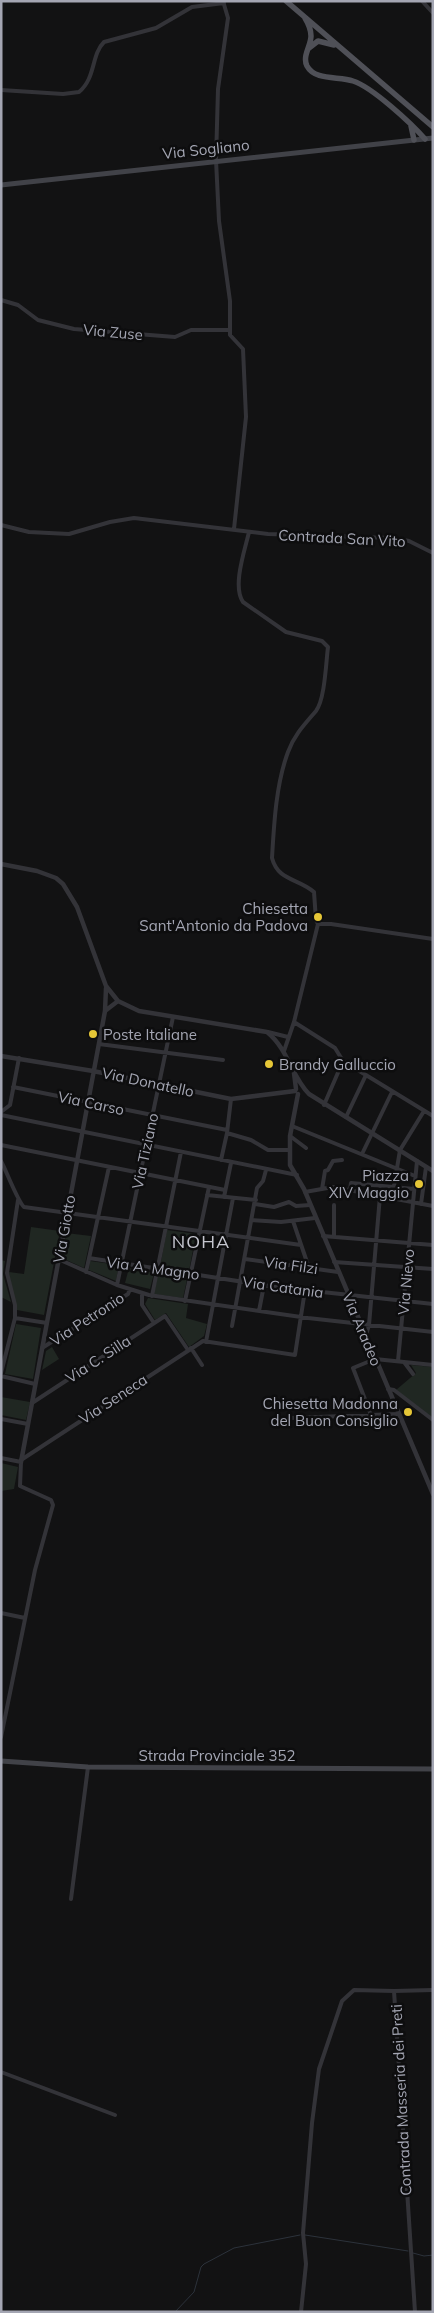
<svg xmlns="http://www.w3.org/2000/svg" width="434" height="2313" font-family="Mulish,sans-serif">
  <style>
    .green { fill: #202722 }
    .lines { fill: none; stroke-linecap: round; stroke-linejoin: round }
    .stream { stroke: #2c323b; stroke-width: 1 }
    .minor { stroke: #333338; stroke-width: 4 }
    .tertiary { stroke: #333338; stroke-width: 4.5 }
    .secondary { stroke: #414248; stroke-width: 5 }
    .primary { stroke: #4f5057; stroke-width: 5.5 }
    .poi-dot { fill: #e5c637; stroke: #0d0d0e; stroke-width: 2 }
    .labels { text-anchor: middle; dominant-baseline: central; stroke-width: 5; stroke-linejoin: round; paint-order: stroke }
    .street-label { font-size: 15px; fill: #a4a6b3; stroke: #0d0d0e }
    .poi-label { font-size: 15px; fill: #a4a6b3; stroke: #0d0d0e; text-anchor: end }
    .quarter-label { font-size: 18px; letter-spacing: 1px; fill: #c5c6cf; stroke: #0d0d0e }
  </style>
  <rect width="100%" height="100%" fill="#121213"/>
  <path class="green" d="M31 1227 60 1231 44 1315 17 1310 9 1274V1272L24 1274Z
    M167 1230 196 1234 189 1271 160 1267Z
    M66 1233 91 1236 84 1268 62 1258Z
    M1 1260 5 1261 3 1274 11 1302 1 1297Z
    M90 1261 119 1265 116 1281 89 1270Z
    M129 1268 154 1273 150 1289 125 1283Z
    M159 1270 188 1275 183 1298 154 1294Z
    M148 1298 188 1304 186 1318 207 1324 204 1336 189 1347 166 1313 155 1320 145 1304Z
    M16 1324 41 1328 33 1379 5 1374Z
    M52 1347 59 1359 42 1370 46 1351Z
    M411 1365 433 1367V1418L396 1390 416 1373Z
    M1 1397 30 1402 26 1420 1 1415Z
    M1 1463 18 1467 14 1489 1 1491Z"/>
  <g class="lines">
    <path class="stream" d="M305 2235 408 2251
      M413 2253 424 2256 433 2255
      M175 2312 194 2292 201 2267 204 2264 234 2248 300 2235"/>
    <path class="minor" d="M223 1 228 18 218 89 216 160 219 221 230 301V335L243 349 246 417 234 529
      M422 1 433 13
      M1 90 63 94 79 92C96 78 91 55 104 42L156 28 192 7 224 3
      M1 300 18 305 38 320 74 329 175 337 191 330H230
      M1 525 29 532 69 534 110 522 134 518 268 534 392 538 409 541 433 553
      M249 532C245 550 232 586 243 602L286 632 322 641 328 647C326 662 325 699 316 711 305 724 294 735 288 752 276 784 274 824 272 858 278 881 298 878 314 892L316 920 318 924
      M294 1022 335 1048 343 1061 433 1116
      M268 1032 288 1037
      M99 1044 223 1060
      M284 1051 294 1022 318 924H331L433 939
      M13 1087 227 1130
      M324 1105 343 1061
      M1 1112 10 1105 19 1058
      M1 1115 297 1175
      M346 1117 366 1075
      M292 1126 415 1176
      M227 1133 251 1140 268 1150H289
      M290 1136 306 1148
      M1 1145 225 1190
      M362 1154 392 1092
      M221 1160 227 1133 231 1099
      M1 1161C6 1170 18 1202 24 1207L301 1245
      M322 1189 325 1171 328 1170 333 1161 342 1160
      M350 1189 351 1183 414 1189
      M305 1192 333 1187 433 1206
      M207 1195 256 1200
      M224 1197 231 1163
      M392 1198 400 1150 424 1111
      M255 1204 274 1207 289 1202 296 1206 310 1205
      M421 1204 426 1167
      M334 1205V1237
      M252 1220 281 1222 315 1218
      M293 1221 309 1268
      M323 1236 433 1245
      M89 1258 276 1287 433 1304
      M58 1259 117 1285 149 1295 308 1318 433 1332
      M245 1259 338 1272
      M334 1262 433 1269
      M86 1272 109 1167
      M117 1285 173 1017
      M142 1293V1305L154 1323
      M152 1296 181 1152
      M185 1301 209 1187
      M259 1311 264 1285
      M15 1318 47 1323
      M232 1326 257 1188 263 1181 266 1170
      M366 1335 369 1325 380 1196
      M206 1342 233 1198
      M42 1348 128 1294 130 1289
      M191 1348 202 1365
      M398 1361 417 1161
      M404 1362 413 1374
      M1 1373 15 1318V1305L7 1273 18 1200
      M1 1376 35 1384
      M388 1389 394 1390 433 1420
      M32 1403 165 1316 188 1350
      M371 1415 353 1368 375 1359 433 1365
      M290 1418 398 1414
      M1 1419 28 1424
      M1 1458 21 1462 20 1486 51 1500 53 1505 35 1570 1 1737
      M21 1460 203 1341 295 1355 305 1290
      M1 1613 25 1618
      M71 1899 88 1767
      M394 1991 433 1990
      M1 2072 115 2115
      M301 2312 306 2264 303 2233 312 2123 319 2069 342 2001 354 1990 394 1991 415 2312"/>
    <path class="tertiary" d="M1 864 37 871 56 878 63 884 77 907 106 986 118 1001 139 1011 267 1032C289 1050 291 1076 309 1094L433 1171
      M105 1011 118 1001
      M1 1056 93 1071 231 1099 295 1091
      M294 1073 296 1089
      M298 1094 290 1136V1165L304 1189 433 1494
      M21 1462 105 1011 106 988"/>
    <path class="secondary" d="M1 185 433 138
      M1 1761 88 1767 433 1769"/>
    <path class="primary" d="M286 1 433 127
      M305 18C308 23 311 30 311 36 311 46 302 56 307 66 315 81 339 76 353 81 372 87 411 123 425 139
      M309 48 318 41 334 45
      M411 126 414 140"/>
  </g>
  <g class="poi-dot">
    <circle cx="318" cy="917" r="5"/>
    <circle cx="93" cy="1034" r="5"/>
    <circle cx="269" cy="1064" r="5"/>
    <circle cx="419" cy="1184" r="5"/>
    <circle cx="408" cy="1412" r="5"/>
  </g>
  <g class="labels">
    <g class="street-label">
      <text transform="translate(206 149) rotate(-6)">Via Sogliano</text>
      <text transform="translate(113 332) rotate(5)">Via Zuse</text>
      <text transform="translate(342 538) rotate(3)">Contrada San Vito</text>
      <text transform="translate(148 1082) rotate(12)">Via Donatello</text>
      <text transform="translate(91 1103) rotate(12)">Via Carso</text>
      <text transform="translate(145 1151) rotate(-78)">Via Tiziano</text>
      <text transform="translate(64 1229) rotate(-80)">Via Giotto</text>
      <text transform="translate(291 1265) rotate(8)">Via Filzi</text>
      <text transform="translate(153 1268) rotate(8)">Via A. Magno</text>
      <text transform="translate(406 1282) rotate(-85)">Via Nievo</text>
      <text transform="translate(283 1287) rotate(8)">Via Catania</text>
      <text transform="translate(87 1319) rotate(-33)">Via Petronio</text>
      <text transform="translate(362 1329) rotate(67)">Via Aradeo</text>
      <text transform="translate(98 1359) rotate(-33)">Via C. Silla</text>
      <text transform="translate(113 1399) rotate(-33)">Via Seneca</text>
      <text x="217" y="1755">Strada Provinciale 352</text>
      <text transform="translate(401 2100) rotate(-93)">Contrada Masseria dei Preti</text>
    </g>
    <g class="poi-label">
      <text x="308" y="908">Chiesetta<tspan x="308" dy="17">Sant'Antonio da Padova</tspan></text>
      <text x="103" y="1034" text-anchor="start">Poste Italiane</text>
      <text x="279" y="1064" text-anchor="start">Brandy Galluccio</text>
      <text x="409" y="1175">Piazza<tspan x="409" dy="17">XIV Maggio</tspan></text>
      <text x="398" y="1403">Chiesetta Madonna<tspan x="398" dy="17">del Buon Consiglio</tspan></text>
    </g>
    <g class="quarter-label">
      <text x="201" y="1241">NOHA</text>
    </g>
  </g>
  <rect width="434" height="2313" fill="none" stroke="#a4a6b3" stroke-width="5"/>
</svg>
